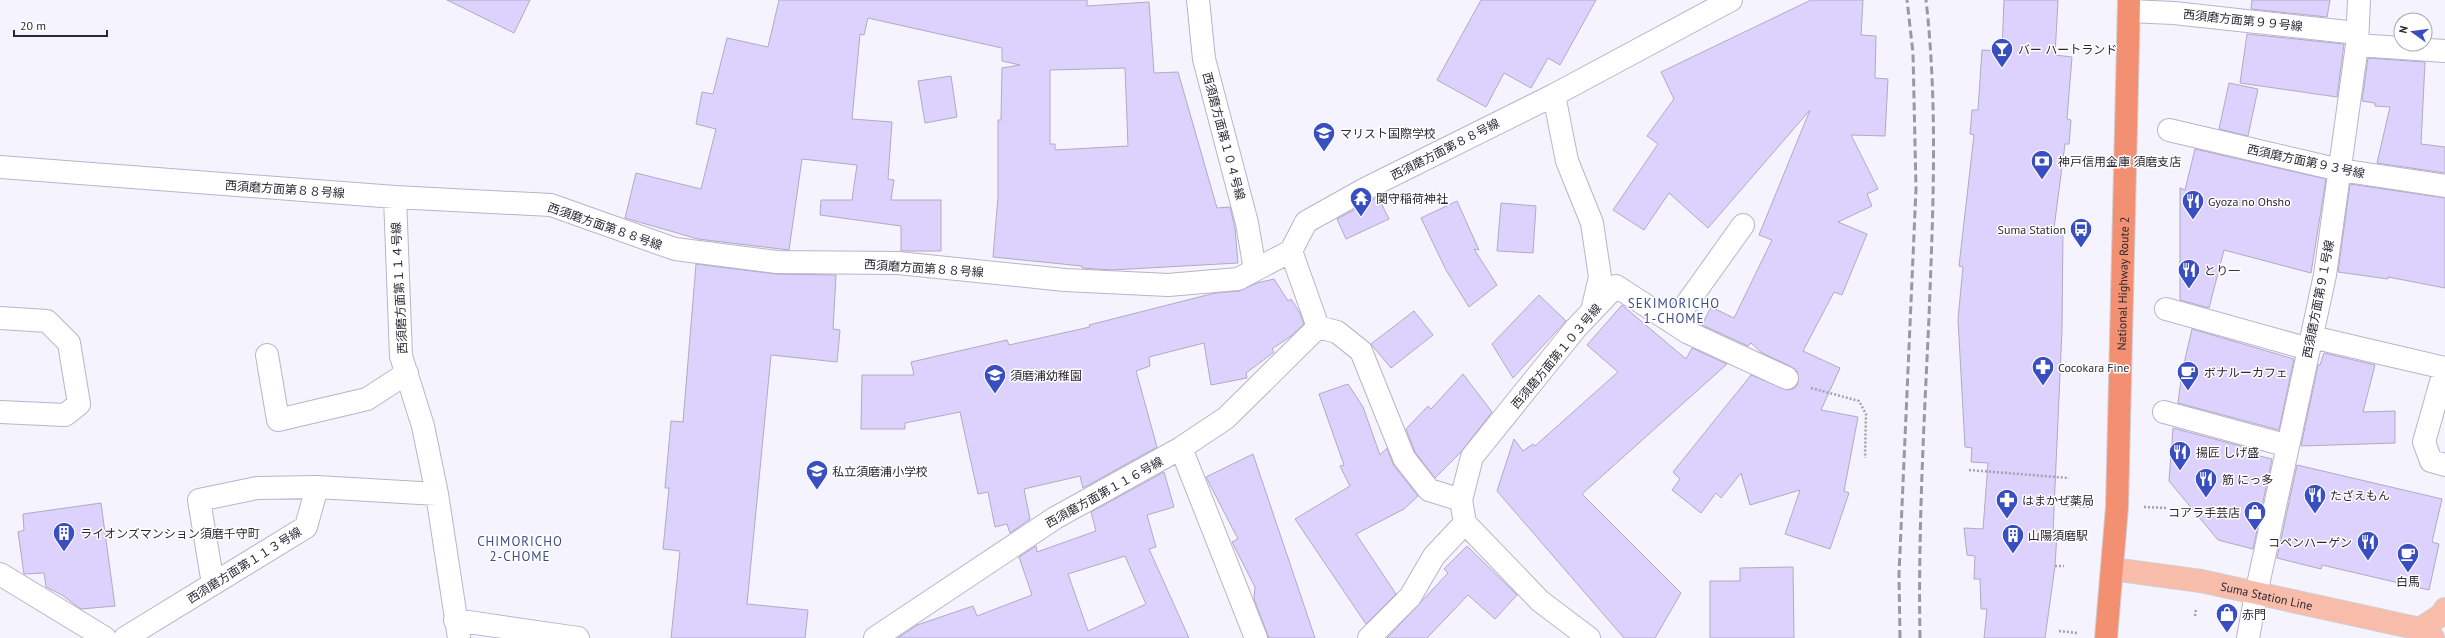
<svg xmlns="http://www.w3.org/2000/svg" width="2445" height="638" font-family="'PT Sans','Noto Sans JP',sans-serif">
  <style>
    .building { fill: #ddd2fd; stroke: #b0aac2; fill-rule: evenodd }
    .lines { fill: none; stroke-linecap: round; stroke-linejoin: round }
    .minor-casing { stroke: #b9b4cb; stroke-width: 24 }
    .major-casing { stroke: #d0d0d2; stroke-width: 24 }
    .highway-casing { stroke: #d0d0d2; stroke-width: 24 }
    .path { stroke: #a4a2ac; stroke-width: 2.5; stroke-dasharray: 2 2; stroke-linecap: butt }
    .minor { stroke: #fff; stroke-width: 22 }
    .major { stroke: #f8bcaa; stroke-width: 22 }
    .highway { stroke: #f39071; stroke-width: 22 }
    .rail { stroke: #9a98a2; stroke-width: 3; stroke-dasharray: 8 4; stroke-linecap: butt }
    .labels { text-anchor: middle; dominant-baseline: central; stroke-width: 3; stroke-linejoin: round; paint-order: stroke }
    .street-label { font-size: 12px; fill: #2b2832; stroke: #fff }
    .poi-label { font-size: 12px; fill: #2b2832; stroke: #fff; text-anchor: start }
    .neighbourhood-label { font-size: 13px; letter-spacing: 1px; fill: #3c4c88; stroke: #fff }
  </style>
  <rect width="100%" height="100%" fill="#f5f3fd"/>
  <path class="building" d="M447 0H530L514 33Z
    M779 0H1087V6L1149 2 1154 73 1178 72 1217 208 1230 207 1235 228 1238 263 1111 270 1082 268V266L993 257 998 197V120H1001L1002 68 1020 65 1002 61V48L868 18 864 35 860 34 852 119 892 122 888 179 894 180 891 200H941V251H901V226L820 215 821 200H852L857 165 802 159 789 250 698 239 625 218 636 173 701 189 716 129 696 124 702 92 713 94 727 38 768 47ZM1125 68 1128 146 1055 150V144H1050V70Z
    M1481 0H1596L1560 65 1548 58 1531 88 1504 73 1486 107 1437 80Z
    M1811 0H1863L1861 35 1876 36 1875 78 1888 79 1885 136 1851 135 1878 189 1867 194 1872 206 1838 222 1867 234 1842 295 1834 292 1803 351 1840 368 1821 410 1858 417 1844 491 1849 493 1830 549 1785 534 1800 490 1750 505 1741 473 1721 498 1716 493 1701 513 1672 490 1680 479 1673 472 1751 375 1788 390 1795 388 1798 383 1797 371 1792 367 1762 353 1751 343 1748 346 1702 325 1711 307 1734 318 1772 240 1759 235 1810 110 1708 228 1669 193 1644 230 1613 210 1658 144 1647 136 1674 99 1661 72Z
    M2004 0H2058L2055 55 2072 57 2067 119 2071 120 2069 144H2065L2054 228 2063 229 2062 330 2053 532 2057 533 2055 566 2045 638H1984L1987 609H1981L1980 579H1974L1975 556 1967 555 1964 528 1983 529 1988 463 1971 462 1972 448 1965 447 1958 319 1963 267 1959 266 1974 135 1970 134 1972 110H1978L1982 50 2002 51Z
    M2252 0H2330L2327 17 2251 9Z
    M2247 34 2344 44 2337 97 2240 83Z
    M2368 58 2425 62 2421 144 2445 147V173L2377 163 2390 107 2375 106V103L2362 101Z
    M951 76 957 117 925 123 918 81Z
    M2229 83 2258 89 2248 136 2219 129Z
    M2195 149 2326 179 2311 273 2224 250 2209 308 2180 300V188L2185 190Z
    M2350 184 2445 198V288L2388 277V279L2338 272Z
    M1378 197 1389 219 1346 239 1337 219Z
    M1457 201 1479 250 1474 249 1497 285 1469 307 1446 270 1421 218Z
    M1501 203 1536 206 1533 253 1497 251Z
    M696 264 776 274 836 275 833 329 840 330 837 362 771 355 747 604 808 610 805 638H671L680 551 663 549 669 488H665L671 421 683 422Z
    M1274 279 1288 301 1291 299 1300 313 1304 324 1291 336 1272 349 1274 352 1246 373 1247 378 1211 385 1204 343 1149 357 1150 366 1136 371 1157 447 1083 488 1080 476 1024 489 1030 519 1010 533 1007 524 995 527 988 492 978 494 960 412 905 423V429H861L862 375H914L911 362 1007 340 1009 345 1090 327 1089 325 1215 293 1239 291 1257 283Z
    M1539 295 1566 321 1513 378 1492 344Z
    M1622 305 1686 359 1692 348 1727 364 1582 494 1681 593 1655 638H1624L1497 491 1514 439 1523 451 1533 444 1535 446 1618 372 1587 345Z
    M1414 311 1433 335 1391 368 1371 344Z
    M2192 329 2294 359 2279 430 2178 403 2182 372Z
    M2324 353 2375 365 2363 412 2395 411V443L2301 446 2318 365H2320Z
    M1463 374 1492 412 1461 452 1435 478 1415 452 1406 429 1428 406 1431 409Z
    M1348 384 1363 407 1380 455 1387 448 1394 466 1418 496 1404 509 1356 534 1396 594 1366 624 1295 519 1350 486 1340 466 1344 465 1319 394Z
    M2173 428 2244 447 2243 452 2272 459 2253 549 2218 540 2169 481Z
    M1253 454 1315 638H1269L1254 599 1255 587 1232 542 1238 539 1206 477Z
    M2297 465 2442 499 2432 542 2439 544 2429 590 2322 565 2321 569 2277 558Z
    M1164 472 1174 507 1147 515 1156 547 1149 549 1189 638H898L917 625 973 606 977 616 1032 595 1019 557 1036 546 1037 552 1096 531 1091 512ZM1125 556 1146 604 1088 631 1068 574Z
    M101 503 115 606 81 609 62 595 46 587 44 573 24 574 18 532 24 530 23 514Z
    M1467 546 1517 595 1495 619 1468 595 1427 638H1387L1448 573 1444 569Z
    M1793 567 1794 638H1710V581H1740V568Z"/>
  <g class="lines">
    <g class="minor-casing">
      <path id="minor" d="M1198 0 1204 59 1247 223 1255 270
        M2129 11 2174 13 2357 33
        M2357 45 2445 51
        M1554 95 1567 161 1592 223 1600 277 1592 311
        M2169 130 2340 170 2445 186
        M0 167 395 197 551 205 675 249 777 262 898 263 1065 280 1168 285 1238 279 1291 251 1306 222 1365 189 1554 95 1731 0
        M395 197 401 356 423 426 437 494 459 638
        M1291 251 1318 327
        M2166 309 2309 349
        M0 318 47 321 69 343 79 404 65 415 0 412
        M1673 323 1743 225
        M1318 327 1337 332 1361 351 1404 458 1429 490 1461 500
        M2312 337 2445 368
        M267 355 278 420 367 399 407 373
        M2445 368 2424 442 2431 461 2445 465
        M2164 412 2288 446
        M1181 448 1256 638
        M1465 523 1461 500 1472 457 1576 328 1616 286 1687 332 1787 378
        M1465 523 1540 601 1589 638
        M0 574 105 638
        M213 584 199 500 257 488 317 487
        M455 620 578 638
        M125 638 306 527 317 487 437 494
        M875 638 1055 518 1181 448 1226 418 1318 327
        M1369 638 1410 597 1434 556 1465 523
        M2248 638 2256 594 2325 275 2357 45 2359 0"/>
    </g>
    <g class="major-casing">
      <g id="major">
        <path id="s1" d="M2112 569 2201 581 2420 629 2433 638"/>
        <path d="M2420 629 2441 615 2445 609"/>
      </g>
    </g>
    <g class="highway-casing">
      <g id="highway">
        <path id="s2" d="M2106 638 2117 507 2129 0"/>
      </g>
    </g>
    <path class="path" d="M1811 388 1859 401 1866 414 1865 458
      M1969 470 2069 478
      M2067 506 2091 507
      M2144 507 2167 508
      M2055 566H2064
      M2195 616 2196 609
      M2059 631 2078 633"/>
    <use href="#minor" class="minor"/>
    <use href="#major" class="major"/>
    <use href="#highway" class="highway"/>
    <path class="rail" d="M1900 638 1899 574 1916 189 1913 53 1907 0
      M1920 638C1918 531 1924 424 1929 317 1933 211 1938 106 1926 0"/>
  </g>
  <defs>
    <g id="bar-pin" transform="scale(1.15)"><path d="M0 17L-7.5 6A9.5 9.5 0 1 1 7.5 6Z" fill="#394ec0" stroke="#fff"/><path d="M-6-5H6L.8 .8V4.5H3.5V6h-7V4.5H-.8V.8Z" fill="#fff"/></g>
    <g id="school-pin" transform="scale(1.15)"><path d="M0 17L-7.5 6A9.5 9.5 0 1 1 7.5 6Z" fill="#394ec0" stroke="#fff"/><path d="M0-5L7-2L0 1L-7-2ZM-4 1L0 2.5L4 1V4Q0 6-4 4Z" fill="#fff"/></g>
    <g id="bank-pin" transform="scale(1.15)"><path d="M0 17L-7.5 6A9.5 9.5 0 1 1 7.5 6Z" fill="#394ec0" stroke="#fff"/><path d="M-6-4H6V4H-6ZM0-2.3a2.3 2.3 0 1 0 0 4.6a2.3 2.3 0 1 0 0-4.6Z" fill="#fff"/></g>
    <g id="temple-pin" transform="scale(1.15)"><path d="M0 17L-7.5 6A9.5 9.5 0 1 1 7.5 6Z" fill="#394ec0" stroke="#fff"/><path d="M0-6L5-2H3V0L6.5 2.5H4V6H1.5V3h-3V6H-4V2.5H-6.5L-3 0V-2H-5Z" fill="#fff"/></g>
    <g id="restaurant-pin" transform="scale(1.15)"><path d="M0 17L-7.5 6A9.5 9.5 0 1 1 7.5 6Z" fill="#394ec0" stroke="#fff"/><path d="M-5-6h1v4h1v-4h1v4h1v-4h1v5L-1.5 .5V6h-2V.5L-5-1ZM5-6V6H3V1.5H1.5Q1.5-4 5-6Z" fill="#fff"/></g>
    <g id="bus-pin" transform="scale(1.15)"><path d="M0 17L-7.5 6A9.5 9.5 0 1 1 7.5 6Z" fill="#394ec0" stroke="#fff"/><path d="M-5-6H5V4H4V6H2V4H-2V6H-4V4H-5ZM-3.5-4V0h7V-4ZM-3.5 1.2v1.5H-2V1.2ZM2 1.2v1.5H3.5V1.2Z" fill="#fff"/></g>
    <g id="pharmacy-pin" transform="scale(1.15)"><path d="M0 17L-7.5 6A9.5 9.5 0 1 1 7.5 6Z" fill="#394ec0" stroke="#fff"/><path d="M-2-6h4v4h4v4h-4v4h-4v-4h-4v-4h4Z" fill="#fff"/></g>
    <g id="cafe-pin" transform="scale(1.15)"><path d="M0 17L-7.5 6A9.5 9.5 0 1 1 7.5 6Z" fill="#394ec0" stroke="#fff"/><path d="M-5.5-4.5H6V0H3Q3 3.5 0 3.5H-2.5Q-5.5 3.5-5.5 0ZM3-3.2v2h1.7v-2ZM-6 4.5H4V6H-6Z" fill="#fff"/></g>
    <g id="shop-pin" transform="scale(1.15)"><path d="M0 17L-7.5 6A9.5 9.5 0 1 1 7.5 6Z" fill="#394ec0" stroke="#fff"/><path d="M-5-2.5h2.3a2.7 3.5 0 0 1 5.4 0H5L5.5 6h-11ZM-1.5-2.5h3a1.5 2.3 0 0 0-3 0Z" fill="#fff"/></g>
    <g id="building-pin" transform="scale(1.15)"><path d="M0 17L-7.5 6A9.5 9.5 0 1 1 7.5 6Z" fill="#394ec0" stroke="#fff"/><path d="M-4-6H4V6H1V3H-1V6H-4ZM-2.5-4.3h1.7v1.8h-1.7ZM.8-4.3h1.7v1.8H.8ZM-2.5-1h1.7V.8h-1.7ZM.8-1h1.7V.8H.8Z" fill="#fff"/></g>
  </defs>
  <g fill-rule="evenodd">
    <use href="#bar-pin" x="2002" y="49"/>
    <use href="#school-pin" x="1324" y="133"/>
    <use href="#bank-pin" x="2042" y="161"/>
    <use href="#temple-pin" x="1361" y="198"/>
    <use href="#restaurant-pin" x="2193" y="201"/>
    <use href="#bus-pin" x="2081" y="229"/>
    <use href="#restaurant-pin" x="2189" y="270"/>
    <use href="#pharmacy-pin" x="2043" y="367"/>
    <use href="#cafe-pin" x="2188" y="372"/>
    <use href="#school-pin" x="995" y="375"/>
    <use href="#restaurant-pin" x="2180" y="452"/>
    <use href="#school-pin" x="817" y="471"/>
    <use href="#restaurant-pin" x="2206" y="479"/>
    <use href="#restaurant-pin" x="2315" y="495"/>
    <use href="#pharmacy-pin" x="2007" y="500"/>
    <use href="#shop-pin" x="2255" y="512"/>
    <use href="#building-pin" x="64" y="533"/>
    <use href="#building-pin" x="2013" y="535"/>
    <use href="#restaurant-pin" x="2368" y="542"/>
    <use href="#cafe-pin" x="2408" y="554"/>
    <use href="#shop-pin" x="2227" y="614"/>
  </g>
  <g class="labels">
    <g class="street-label">
      <text transform="translate(2243 20) rotate(6)">西須磨方面第９９号線</text>
      <text transform="translate(1224 136) rotate(75)">西須磨方面第１０４号線</text>
      <text transform="translate(1445 149) rotate(-27)">西須磨方面第８８号線</text>
      <text transform="translate(2306 161) rotate(12)">西須磨方面第９３号線</text>
      <text transform="translate(285 189) rotate(4)">西須磨方面第８８号線</text>
      <text transform="translate(605 226) rotate(19)">西須磨方面第８８号線</text>
      <text transform="translate(924 268) rotate(4)">西須磨方面第８８号線</text>
      <text stroke="none"><textPath href="#s2" startOffset="355">National Highway Route 2</textPath></text>
      <text transform="translate(399 288) rotate(-93)">西須磨方面第１１４号線</text>
      <text transform="translate(2318 299) rotate(-79)">西須磨方面第９１号線</text>
      <text transform="translate(1556 356) rotate(-50)">西須磨方面第１０３号線</text>
      <text transform="translate(1104 492) rotate(-29)">西須磨方面第１１６号線</text>
      <text transform="translate(244 565) rotate(-32)">西須磨方面第１１３号線</text>
      <text stroke="none"><textPath href="#s1" startOffset="157">Suma Station Line</textPath></text>
    </g>
    <g class="poi-label">
      <text x="2018" y="49">バー ハートランド</text>
      <text x="1340" y="133">マリスト国際学校</text>
      <text x="2058" y="161">神戸信用金庫 須磨支店</text>
      <text x="1376" y="198">関守稲荷神社</text>
      <text x="2208" y="201">Gyoza no Ohsho</text>
      <text x="2066" y="229" text-anchor="end">Suma Station</text>
      <text x="2204" y="270">とり一</text>
      <text x="2058" y="367">Cocokara Fine</text>
      <text x="2204" y="372">ボナルーカフェ</text>
      <text x="1010" y="375">須磨浦幼稚園</text>
      <text x="2196" y="452">揚匠 しげ盛</text>
      <text x="832" y="471">私立須磨浦小学校</text>
      <text x="2222" y="479">筋 にっ多</text>
      <text x="2330" y="495">たざえもん</text>
      <text x="2022" y="500">はまかぜ薬局</text>
      <text x="2240" y="512" text-anchor="end">コアラ手芸店</text>
      <text x="80" y="533">ライオンズマンション須磨千守町</text>
      <text x="2028" y="535">山陽須磨駅</text>
      <text x="2352" y="542" text-anchor="end">コペンハーゲン</text>
      <text x="2408" y="581" text-anchor="middle">白馬</text>
      <text x="2242" y="614">赤門</text>
    </g>
    <g class="neighbourhood-label">
      <text x="1674" y="303">SEKIMORICHO<tspan x="1674" dy="15">1-CHOME</tspan></text>
      <text x="520" y="541">CHIMORICHO<tspan x="520" dy="15">2-CHOME</tspan></text>
    </g>
  </g>
  <g transform="translate(2413 32) rotate(284)"><circle r="19" fill="#ffffff" stroke="#aaa9ad"/>
  <path d="M0-3L7 15L0 10L-7 15Z" fill="#394ec0"/>
  <text y="-6" font-size="11" font-weight="bold" text-anchor="middle" fill="#2b2832">N</text>
  </g>
  <path d="M14 30v6h93v-6" fill="none" stroke="#2b2832" stroke-width="2"/>
  <text x="20" y="30" font-size="12" fill="#2b2832" stroke="#ffffff" stroke-width="3" paint-order="stroke">20 m</text>
</svg>
